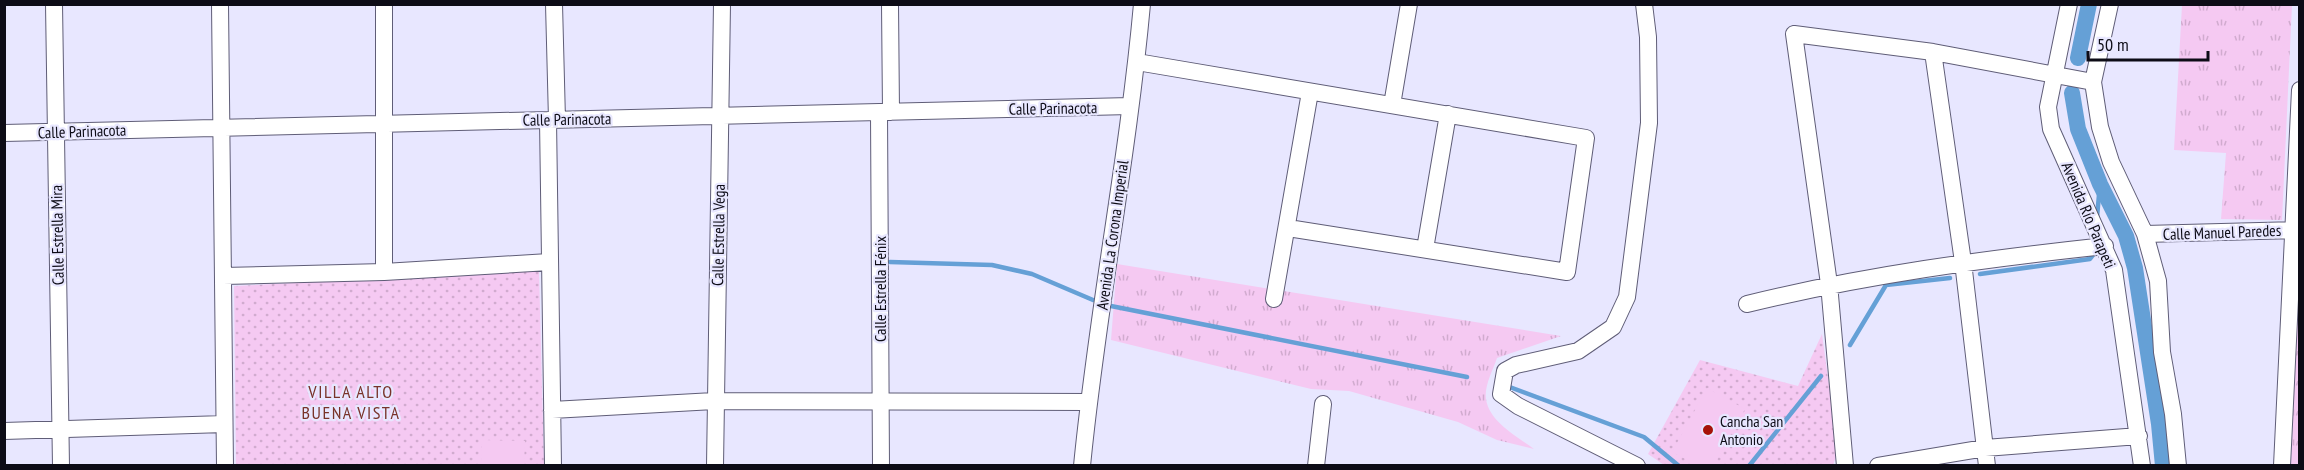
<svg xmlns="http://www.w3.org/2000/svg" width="2304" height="470" font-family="'PT Sans Narrow',sans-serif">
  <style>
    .grass { fill: url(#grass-tufts) }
    .park { fill: url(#park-dots) }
    .garden { fill: #f5c9f2 }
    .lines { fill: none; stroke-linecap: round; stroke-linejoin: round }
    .stream { stroke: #65a0d6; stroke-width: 4.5 }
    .canal { stroke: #65a0d6; stroke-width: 16 }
    .minor-casing { stroke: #5f5d77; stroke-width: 18 }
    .minor { stroke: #fff; stroke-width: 16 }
    .poi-dot { fill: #a61309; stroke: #e8e7ff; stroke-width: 2 }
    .labels { text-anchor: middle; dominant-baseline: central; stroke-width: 4.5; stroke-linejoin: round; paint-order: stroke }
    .street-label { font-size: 16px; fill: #0d0c16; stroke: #e8e7ff }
    .poi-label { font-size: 16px; fill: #0d0c16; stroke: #e8e7ff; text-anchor: start }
    .neighbourhood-label { font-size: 18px; letter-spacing: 1.5px; fill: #79332a; stroke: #e8e7ff }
  </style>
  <defs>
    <pattern id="grass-tufts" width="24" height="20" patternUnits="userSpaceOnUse" patternTransform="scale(1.5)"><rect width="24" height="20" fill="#f5c9f2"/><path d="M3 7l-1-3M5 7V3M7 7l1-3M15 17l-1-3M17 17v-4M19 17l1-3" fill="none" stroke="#d1abcf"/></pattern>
    <pattern id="park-dots" width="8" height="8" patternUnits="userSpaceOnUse" patternTransform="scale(1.5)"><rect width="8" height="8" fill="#f5c9f2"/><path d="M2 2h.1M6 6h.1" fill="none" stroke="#d1abcf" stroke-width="1.8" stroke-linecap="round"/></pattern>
  </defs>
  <rect width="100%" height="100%" fill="#e8e7ff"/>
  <path class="grass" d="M2182 5H2292L2282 220 2221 219 2226 153 2174 150Z
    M1117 264 1561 336 1497 358C1493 370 1484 386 1486 399 1489 422 1518 437 1534 449L1497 440 1458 422 1349 391 1311 389 1111 340Z
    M2299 274 2300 465 2291 466V465Z"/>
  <path class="park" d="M539 271 544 465H236L234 286Z
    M1822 334 1838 451 1833 465H1664L1648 454 1700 360 1798 386Z"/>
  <path class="garden" d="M1707 388 1745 409 1714 465H1697L1672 452Z
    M482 440 525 441 524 465H481Z"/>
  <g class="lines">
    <path class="stream" d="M2097 217 2100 184
      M890 262 992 265 1032 274 1093 300
      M1980 274 2090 259 2093 255
      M1111 306 1467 377
      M1850 345 1886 285 1950 278
      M1507 386 1644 437 1679 466
      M1749 466 1821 376"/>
    <path class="canal" d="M2078 58 2089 4
      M2072 93 2078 129 2100 184 2126 236 2135 268 2159 424 2163 466"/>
    <g class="minor-casing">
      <path id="minor" d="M54 4 61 466
        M220 4 225 466
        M554 4 557 120
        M890 4 891 112
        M2069 4 2048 107 2051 129 2114 270 2142 466
        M2110 4 2093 82 2100 127 2111 162 2145 234 2158 281 2162 352 2173 414 2178 466
        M1933 52 1963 262 1987 466
        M1137 62 1586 138 1567 272 1288 228
        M1392 105 1409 4
        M879 113 881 466
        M548 120 553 466
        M4 133 1130 106
        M2145 234 2300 230
        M1425 249 1448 114
        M384 272V4
        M223 276 384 272 549 262
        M1274 299 1310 92
        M1747 304C1865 275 1984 259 2105 246
        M552 410 714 401 1088 402
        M4 431 224 424
        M715 466 722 4
        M1082 466C1097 311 1128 159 1142 4
        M1316 466 1323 404
        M1637 466 1518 406 1501 394 1505 371 1516 365 1578 351 1613 327 1627 297 1649 123 1648 37 1644 4
        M1845 466 1829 284 1794 34 1933 52 2093 82
        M1878 466 1985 448 2139 436
        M2282 466 2300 90"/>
    </g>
    <use href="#minor" class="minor"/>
  </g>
  <circle class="poi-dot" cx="1708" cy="430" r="6"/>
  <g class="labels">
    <g class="street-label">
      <text transform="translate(1053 108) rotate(-1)">Calle Parinacota</text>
      <text transform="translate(567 119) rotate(-1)">Calle Parinacota</text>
      <text transform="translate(82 131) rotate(-2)">Calle Parinacota</text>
      <text transform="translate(2089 215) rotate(67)">Avenida Río Parapeti</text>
      <text transform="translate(2222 232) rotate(-2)">Calle Manuel Paredes</text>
      <text transform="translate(57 235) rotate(-91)">Calle Estrella Mira</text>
      <text transform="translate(718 235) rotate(-89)">Calle Estrella Vega</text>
      <text transform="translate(1112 235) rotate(-82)">Avenida La Corona Imperial</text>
      <text transform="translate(880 289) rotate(-90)">Calle Estrella Fénix</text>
    </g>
    <g class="poi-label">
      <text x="1720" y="421">Cancha San<tspan x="1720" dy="18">Antonio</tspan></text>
    </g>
    <g class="neighbourhood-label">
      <text x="351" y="391">VILLA ALTO<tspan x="351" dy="21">BUENA VISTA</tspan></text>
    </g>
  </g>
  <rect width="2304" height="470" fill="none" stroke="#0d0c16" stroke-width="12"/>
  <path d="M2088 51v9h120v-9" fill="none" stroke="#0d0c16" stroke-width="3"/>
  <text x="2097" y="51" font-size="18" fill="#0d0c16" stroke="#e8e7ff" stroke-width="4.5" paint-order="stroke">50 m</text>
</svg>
